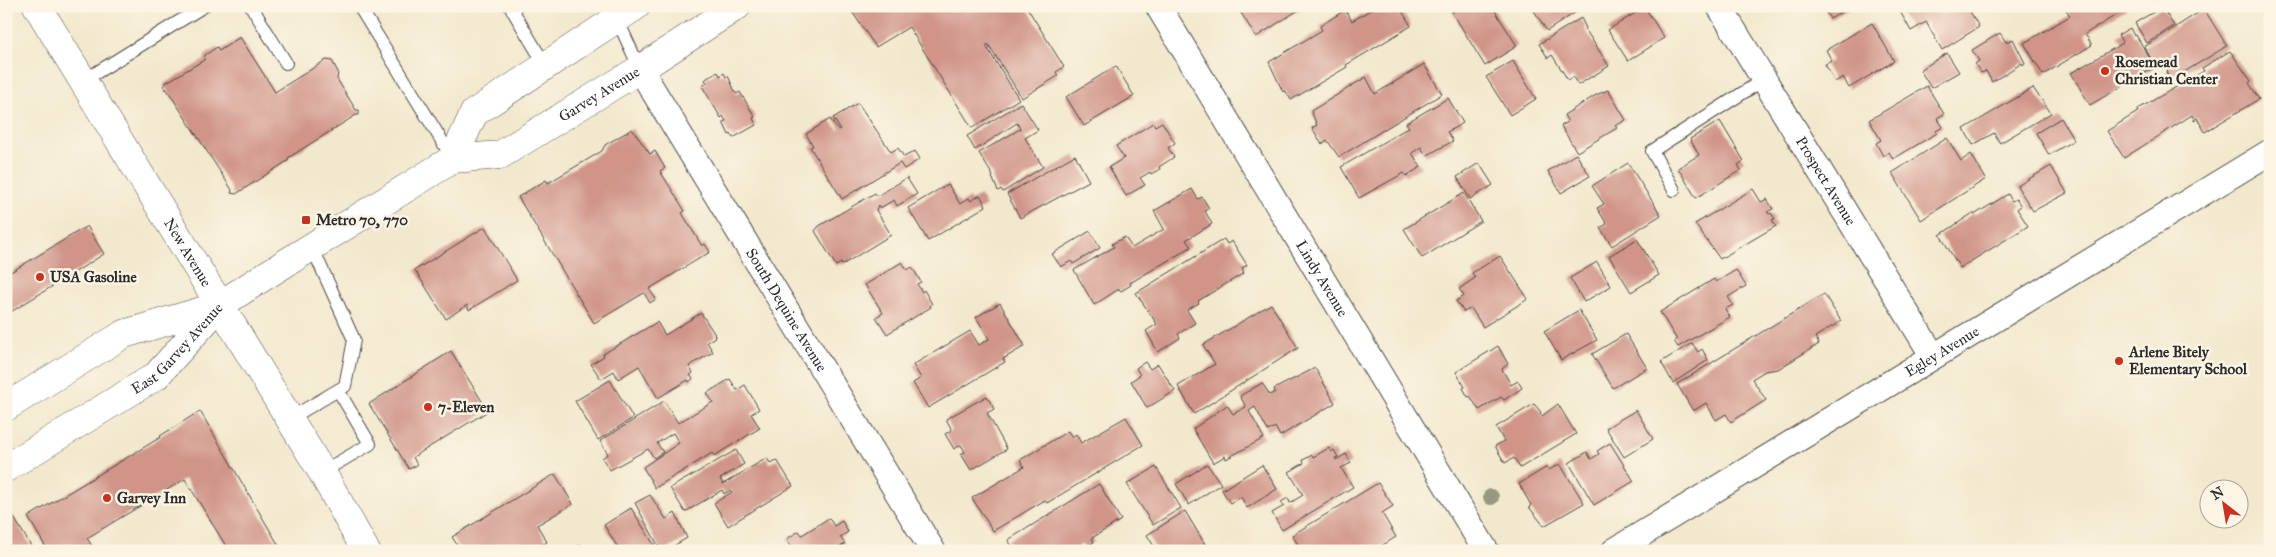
<svg xmlns="http://www.w3.org/2000/svg" width="2276" height="557" font-family="'IM FELL Great Primer',serif">
  <style>
    .building { fill: #d09489 }
    .lines { fill: none; stroke-linecap: round; stroke-linejoin: round }
    .lane-casing { stroke: #494743; stroke-width: 14 }
    .street-casing { stroke: #494743; stroke-width: 27 }
    .secondary-casing { stroke: #494743; stroke-width: 29 }
    .primary-casing { stroke: #494743; stroke-width: 29 }
    .lane { stroke: #fff; stroke-width: 12 }
    .street { stroke: #fff; stroke-width: 25 }
    .secondary { stroke: #fff; stroke-width: 28 }
    .primary { stroke: #fff; stroke-width: 28 }
    .tree { fill: #969980 }
    .poi-dot { fill: #c8321e; stroke: #fcf5e5; stroke-width: 2 }
    .labels { text-anchor: middle; dominant-baseline: central; stroke-width: 5; stroke-linejoin: round; paint-order: stroke }
    .poi-label { font-size: 15px; font-weight: bold; fill: #2b2b2b; stroke: #fcf5e5; text-anchor: start }
    .street-label { font-size: 15px; fill: #2b2b2b; stroke: #fcf5e5 }
  </style>
  <rect width="100%" height="100%" fill="#fcf5e5"/>
  <filter id="ink" filterUnits="userSpaceOnUse"><feTurbulence type="fractalNoise" baseFrequency=".02" numOctaves="2"/><feDisplacementMap in="SourceGraphic" scale="10" xChannelSelector="R" yChannelSelector="G"/><feConvolveMatrix kernelMatrix="1 2 1 2 8 2 1 2 1" color-interpolation-filters="sRGB"/></filter>
  <filter id="wash" filterUnits="userSpaceOnUse"><feTurbulence type="fractalNoise" baseFrequency=".0096" numOctaves="4" result="noise"/><feDisplacementMap in="SourceGraphic" scale="20" xChannelSelector="R" yChannelSelector="G"/><feGaussianBlur stdDeviation="1.12" result="paint"/><feColorMatrix in="noise" values="0 0 0 0 0 0 0 0 0 0 0 0 0 0 0 0 0 1.4 0 .05"/><feComposite in="paint" operator="in"/></filter>
  <g filter="url(#wash)">
    <rect width="100%" height="100%" fill="#f2e8cd"/>
    <g id="blocks">
      <path class="building" d="M848 6H1026L1064 67 1056 72 1058 76 1022 98 988 44 986 46 1019 99 972 128 909 27 876 47Z
        M1240 6H1305L1256 37 1238 8Z
        M1377 6H1399L1411 26 1346 65 1347 67 1291 100 1285 90 1283 92 1269 62 1322 30 1320 26 1345 10 1352 21Z
        M1461 6H1492L1517 46 1485 66 1452 12Z
        M1531 6H1585L1547 31Z
        M1823 6H1852L1830 19Z
        M1897 6H1967L1979 27 1942 50 1926 22 1911 31Z
        M2064 6H2131L2085 34 2092 45 2043 75 2024 43 2070 16Z
        M1645 7 1664 38 1628 61 1608 30Z
        M2162 7 2174 26 2147 43 2135 23Z
        M2204 9 2227 46 2171 80 2166 72 2168 70 2164 63 2157 68 2144 47Z
        M1581 18 1586 28 1585 29 1609 66 1578 85 1573 77 1568 80 1552 55 1548 58 1539 44Z
        M1872 23 1894 61 1849 88 1843 77 1835 82 1825 64 1832 61 1826 50Z
        M2130 28 2134 36 2136 35 2155 67 2090 105 2071 73 2123 43 2118 35Z
        M2000 33 2006 42 2013 39 2025 63 2023 65 2022 63 1992 82 1986 71 1981 73 1975 64 1979 61 1972 50Z
        M240 37 275 92 326 60 332 61 338 72 337 79 356 110H359V115H356L288 158 289 160 236 194 231 193 232 190 166 88 165 90 164 87 165 83 204 60 205 55 217 47 219 51Z
        M2230 51 2251 81 2249 83 2259 99 2205 132 2197 118 2194 120 2192 115 2124 158 2107 131 2139 111 2138 109 2204 71 2202 68Z
        M1947 53 1959 72 1931 88 1920 70Z
        M1513 61 1536 99 1510 115 1486 77Z
        M1424 64 1442 94 1339 157 1327 140 1322 144 1312 128 1317 125 1311 111 1366 77 1375 94Z
        M1116 66 1134 96 1084 126 1066 97Z
        M718 72 720 76 724 73 726 77 728 76 736 94 740 92 755 117 753 118 756 125 733 138 731 134 729 135 723 122 726 121 723 116 721 118 702 86 707 83 705 80 707 78Z
        M1927 86 1944 114 1937 118 1943 127 1936 131 1937 133 1893 159 1889 152 1883 156 1876 143 1881 140 1869 120Z
        M2033 88 2051 113 2000 143 1994 133 1973 145 1964 129Z
        M1608 90 1626 120 1615 126 1617 128 1577 152 1561 126 1568 122 1564 115 1596 95Z
        M1448 98 1463 123 1447 132 1453 141 1426 156 1421 147 1412 153 1421 167 1406 176 1404 173 1359 198 1341 167 1409 127 1406 123Z
        M858 103 891 152 898 148 904 157 915 151 920 159 904 169 900 163 842 199 810 147 813 146 806 134 830 119 838 130 840 129 833 118Z
        M1021 103 1038 130 1025 138 1043 167 1003 192 1001 189 998 191 992 177 993 176 979 153 1020 129 1017 123 975 150 967 136Z
        M2061 118 2074 140 2049 155 2036 133Z
        M1720 121 1744 161 1738 165 1741 170 1696 198 1678 168 1699 155 1690 139Z
        M1162 122 1175 143 1168 148 1174 157 1159 167 1160 169 1151 174 1150 172 1140 178 1145 185 1126 196 1109 167 1124 158 1116 146 1153 123 1155 126Z
        M632 129 650 154 655 151 665 168 660 171 685 211 682 213 702 246 705 244 710 252 649 289 656 299 650 303 644 293 594 323 518 197 546 180 548 183 602 151 605 145Z
        M1947 138 1961 161 1971 154 1986 179 1921 220 1892 173Z
        M1576 154 1590 176 1561 193 1548 171Z
        M1075 155 1089 181 1020 218 1007 194Z
        M1479 163 1493 185 1470 199 1457 177Z
        M1628 163 1661 215 1612 246 1600 228 1607 224 1597 208 1604 204 1592 186Z
        M2051 166 2067 193 2033 211 2017 186Z
        M907 178 917 194 897 206 894 200 880 208 878 205 876 210 891 235 842 265 841 263 836 266 815 231 819 226 875 193 877 196Z
        M948 184 960 204 969 198 971 201 980 195 986 206 928 241 908 208Z
        M1192 189 1198 199 1202 197 1209 208 1205 211 1212 224 1186 240 1191 247 1130 283 1131 285 1121 291 1119 289 1094 305 1074 270 1114 247 1112 244 1125 237 1132 248 1164 229 1154 211Z
        M1753 189 1761 202 1767 199 1773 209 1767 212 1769 214 1771 213 1775 219 1772 220 1776 226 1720 259 1695 224Z
        M1464 193 1481 221 1422 258 1404 229Z
        M2008 194 2012 201 2016 199 2021 206 2017 209 2028 226 1960 268 1940 235 1973 213 1974 215Z
        M87 226 104 254 6 315V275Z
        M485 227 517 280 469 310 467 305 446 319 415 270Z
        M1090 231 1100 248 1073 264 1071 261 1061 267 1052 254Z
        M1224 239 1227 244 1232 241 1247 265 1242 268 1244 273 1198 301 1199 303 1187 310 1195 323 1178 334 1180 338 1158 352 1146 331 1157 324 1136 293Z
        M1637 239 1659 275 1631 292 1609 256Z
        M1500 256 1528 299 1483 327 1471 308 1464 312 1456 301 1464 296 1459 289 1475 278 1472 273Z
        M902 262 907 270 912 267 921 282 917 284 922 292 924 290 932 304 930 305 931 307 887 334 876 317 883 313 865 285Z
        M1597 262 1611 286 1584 302 1570 278Z
        M1736 270 1746 286 1728 297 1733 305 1725 309 1730 317 1678 347 1674 341 1677 340 1660 312 1714 279 1716 282Z
        M1824 294 1841 321 1815 337 1819 344 1778 369 1765 371 1752 379 1766 400 1731 422 1726 414 1716 420 1706 403 1693 411 1677 384Z
        M1000 303 1025 346 1003 359 1005 362 928 408 913 383 921 378 913 365 970 331 979 345 989 339 976 317Z
        M1271 304 1298 348 1194 414 1178 386 1215 364 1203 345Z
        M1579 310 1597 340 1561 360 1544 331Z
        M701 313 714 333 715 337 707 342 713 352 689 366 693 373 690 375 693 379 689 382 688 380 658 398 639 366 618 379 614 371 601 379 591 364 604 356 603 354 657 322 665 335Z
        M1626 334 1647 368 1613 388 1592 354Z
        M1692 343 1698 352 1702 349 1708 360 1673 383 1661 362Z
        M1498 346 1508 364 1502 369 1511 385 1518 381 1522 388 1504 400 1501 397 1479 410 1470 396 1468 397 1463 388 1465 387 1456 372Z
        M451 351 488 411 413 457 417 465 409 469 369 404Z
        M1145 362 1150 369 1158 364 1175 391 1147 408 1131 381 1140 375 1136 368Z
        M1315 368 1335 403 1280 436 1275 427 1268 431 1255 407 1249 411 1264 438 1226 459 1225 456 1213 463 1193 429 1227 405 1233 414 1246 407 1240 396 1262 383 1270 395 1275 392 1274 389Z
        M730 379 737 390 745 385 759 409 751 414 760 428 714 456 712 453 655 488 643 467 679 443 673 433 657 443 663 452 654 458 648 449 610 470 602 458 608 454 600 441 664 401 678 423 713 402 707 393Z
        M610 380 633 418 598 440 575 401Z
        M987 396 994 409 987 413 1007 449 971 470 961 454 965 452 961 445 954 449 945 434 952 430 946 419Z
        M1534 404 1541 412 1540 413 1542 416 1558 404 1576 434 1520 468 1514 458 1505 463 1495 446 1504 441 1496 427Z
        M1636 410 1653 439 1624 457 1606 428Z
        M200 411 282 551H229L185 479 87 538 95 551H48L28 517 161 437 160 436Z
        M1126 417 1143 445 1047 503 1045 500 993 531 972 498 1024 467 1020 460 1068 431 1072 437 1076 434 1081 443Z
        M1610 443 1634 481 1594 505 1569 463 1587 452 1591 459 1599 454 1597 451Z
        M1329 448 1331 452 1334 450 1338 457 1335 458 1336 460 1346 454 1351 463 1341 468 1353 487 1282 530 1272 513 1284 506 1281 502 1288 498 1290 503 1303 495 1289 472 1304 463 1303 460 1312 455 1313 457Z
        M736 450 744 464 720 479 723 484 767 458 770 463 777 460 793 486 728 526 714 503 732 492 731 490 724 494 722 490 685 512 670 488Z
        M1207 464 1221 484 1189 505 1176 484Z
        M1560 464 1584 503 1544 526 1529 507 1531 505 1519 484 1547 467 1549 470Z
        M1262 465 1277 489 1247 508 1241 497 1230 503 1222 490Z
        M1156 467 1181 508 1153 525 1127 484Z
        M555 474 573 504 537 525 547 542 532 551H461L452 537Z
        M1378 483 1393 506 1382 513 1396 537 1373 551H1302L1292 535Z
        M1099 484 1121 520 1092 538 1094 542 1084 548 1082 544 1072 551H1015L1008 540Z
        M650 495 666 519 675 513 687 538 665 551H661L635 503Z
        M631 508 658 551H620L604 525Z
        M1185 511 1209 551H1157L1147 535Z
        M13 516 34 551H6V520Z
        M829 518 834 526 842 521 848 532 840 537 845 544 834 551H794L787 539 799 531 802 535Z
        M581 544 585 551H569Z"/>
    </g>
  </g>
  <g filter="url(#ink)">
    <use href="#blocks" fill-opacity="0" stroke="#494743" stroke-width="1"/>
    <g class="lines">
      <g class="lane-casing">
        <path id="lane" d="M251 6 286 63
          M359 6 453 159
          M510 6 545 65
          M611 6 640 69
          M83 81 204 6
          M1674 190 1652 151 1763 80
          M289 419 345 386 354 340 312 247
          M322 472 370 444 338 390"/>
      </g>
      <g class="street-casing">
        <g id="street">
          <path id="s1" d="M1158 6 1486 551"/>
          <path id="s2" d="M1719 6 1933 356"/>
          <path id="s3" d="M640 69 933 551"/>
          <path id="s4" d="M1614 551 2270 152"/>
        </g>
      </g>
      <g class="secondary-casing">
        <g id="secondary">
          <path id="s5" d="M37 6 322 472 366 551"/>
        </g>
      </g>
      <g class="primary-casing">
        <g id="primary">
          <path d="M453 159 474 113 636 6"/>
          <path d="M6 407 124 334 219 306"/>
          <path id="s6" d="M6 468 156 376 220 305 268 274 453 159 500 155 640 69 737 6"/>
        </g>
      </g>
      <use href="#lane" class="lane"/>
      <use href="#street" class="street"/>
      <use href="#secondary" class="secondary"/>
      <use href="#primary" class="primary"/>
    </g>
    <circle class="tree" cx="1491" cy="497" r="8"/>
  </g>
  <g class="poi-dot">
    <circle cx="2105" cy="71" r="5"/>
    <rect x="301" y="215" width="10" height="10" rx="2.5"/>
    <circle cx="40" cy="277" r="5"/>
    <circle cx="2119" cy="361" r="5"/>
    <circle cx="428" cy="407" r="5"/>
    <circle cx="107" cy="498" r="5"/>
  </g>
  <g class="labels">
    <g class="poi-label">
      <text x="2115" y="62">Rosemead<tspan x="2115" dy="17">Christian Center</tspan></text>
      <text x="316" y="220">Metro 70, 770</text>
      <text x="50" y="277">USA Gasoline</text>
      <text x="2129" y="352">Arlene Bitely<tspan x="2129" dy="17">Elementary School</tspan></text>
      <text x="438" y="407">7-Eleven</text>
      <text x="117" y="498">Garvey Inn</text>
    </g>
    <g class="street-label">
      <text stroke="none"><textPath href="#s6" startOffset="710">Garvey Avenue</textPath></text>
      <text stroke="none"><textPath href="#s2" startOffset="205">Prospect Avenue</textPath></text>
      <text stroke="none"><textPath href="#s5" startOffset="289">New Avenue</textPath></text>
      <text stroke="none"><textPath href="#s1" startOffset="318">Lindy Avenue</textPath></text>
      <text stroke="none"><textPath href="#s3" startOffset="282">South Dequine Avenue</textPath></text>
      <text stroke="none"><textPath href="#s6" startOffset="210">East Garvey Avenue</textPath></text>
      <text stroke="none"><textPath href="#s4" startOffset="384">Egley Avenue</textPath></text>
    </g>
  </g>
  <rect width="2276" height="557" fill="none" stroke="#fcf5e5" stroke-width="25"/>
  <g transform="translate(2224 504) rotate(329)"><circle r="24" fill="#fcf5e5" stroke="#a8a49b"/>
  <path d="M0-4L9 19L0 12L-9 19Z" fill="#c8321e"/>
  <text y="-8" font-size="14" font-weight="bold" text-anchor="middle" fill="#2b2b2b">N</text>
  </g>
</svg>
